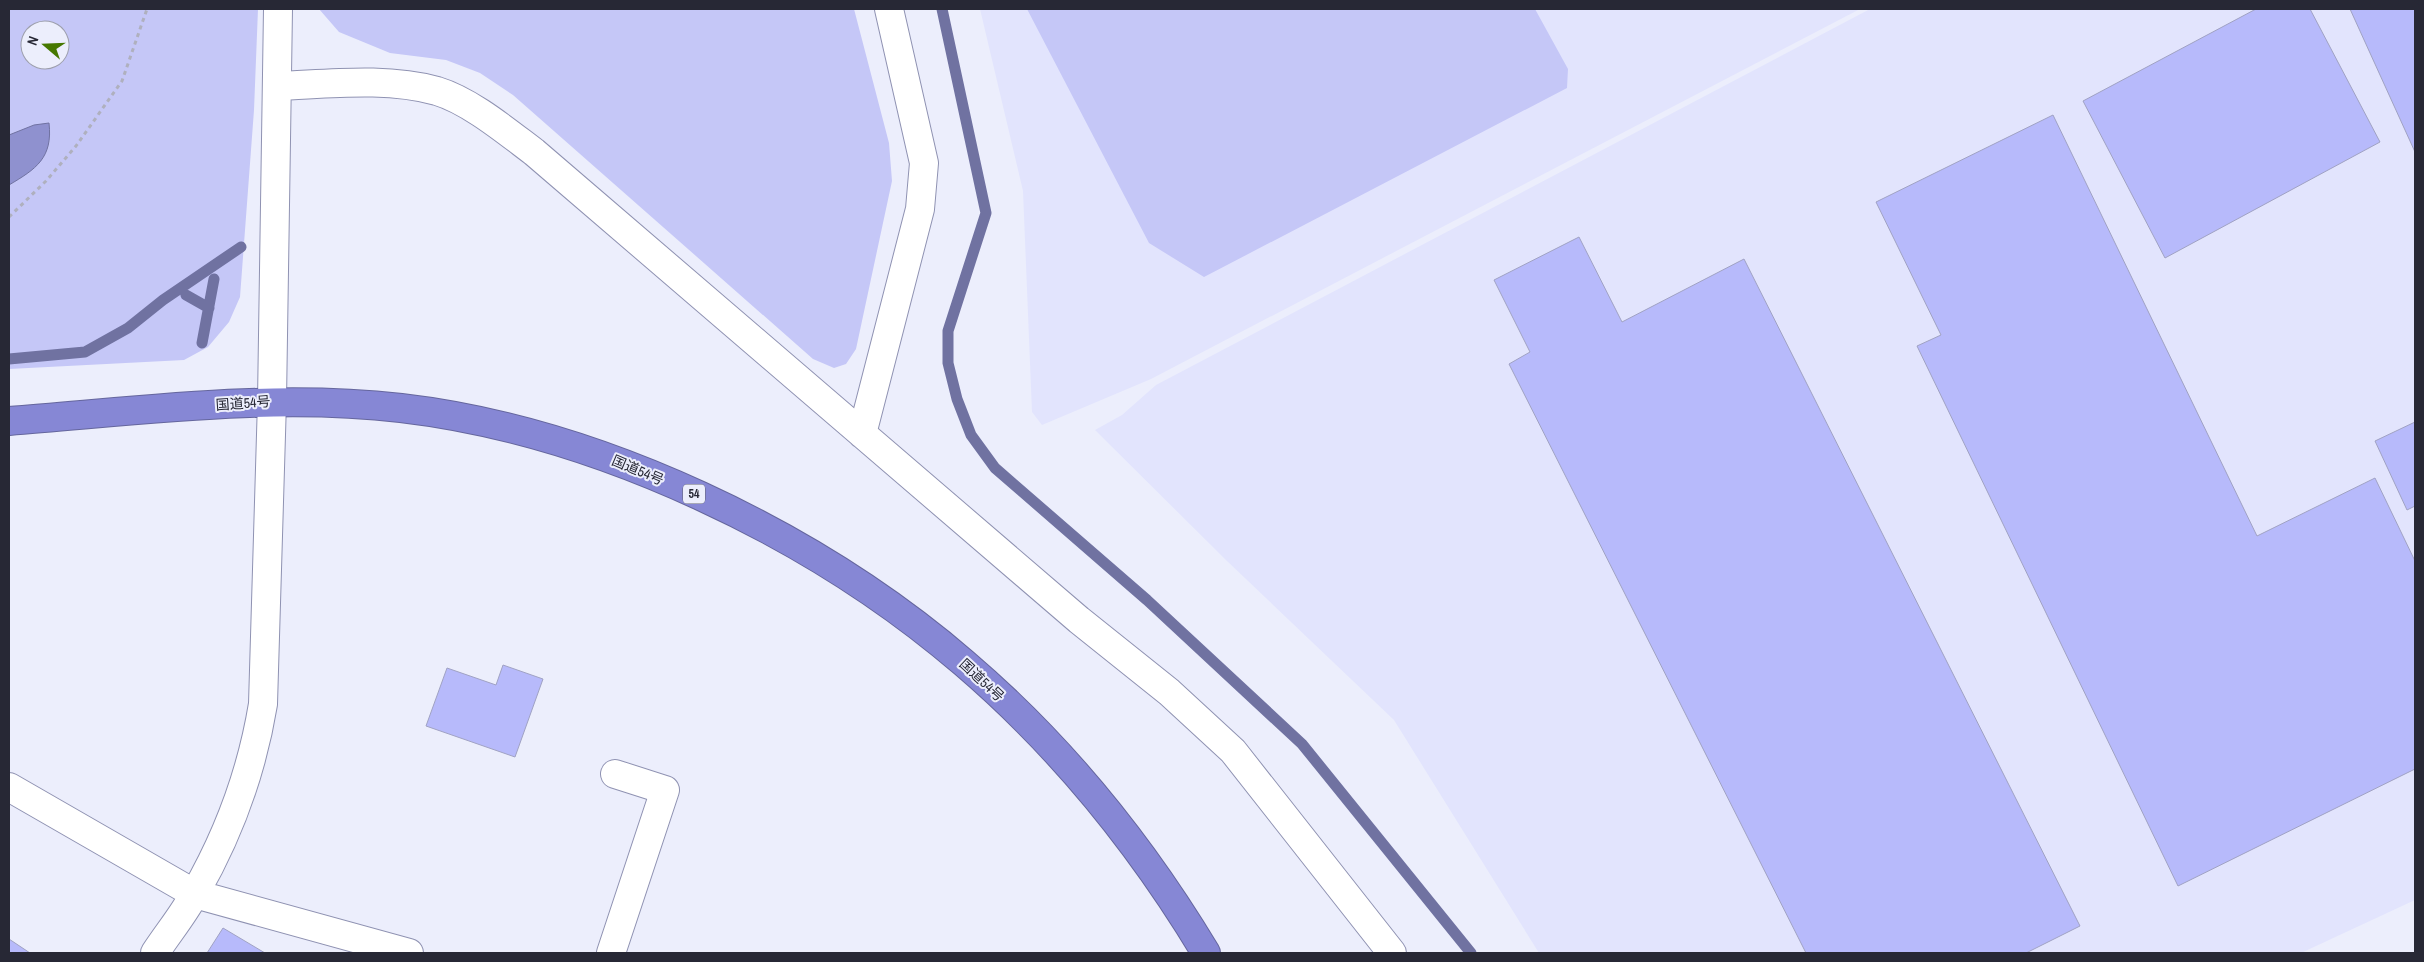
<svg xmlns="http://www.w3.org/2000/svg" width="2424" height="962" font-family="'Archivo Narrow','Noto Sans JP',sans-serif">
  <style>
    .built { fill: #e2e4fd }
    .green { fill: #c5c7f7; fill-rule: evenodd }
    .water { fill: #8f91cf; stroke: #7072a1 }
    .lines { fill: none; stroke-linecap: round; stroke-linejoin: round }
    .stream { stroke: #7072a1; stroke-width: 11 }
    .building { fill: #b7bafb; stroke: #a0a2c3 }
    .minor-casing { stroke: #8f92b2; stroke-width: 30 }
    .highway-casing { stroke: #65669d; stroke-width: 30 }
    .path { stroke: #afb0be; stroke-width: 3; stroke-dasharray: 4 4; stroke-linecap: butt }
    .minor { stroke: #fff; stroke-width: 28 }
    .highway { stroke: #8687d5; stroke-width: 28 }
    .labels { text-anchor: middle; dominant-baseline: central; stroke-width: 4; stroke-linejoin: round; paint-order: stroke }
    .shield { fill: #eceefc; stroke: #626371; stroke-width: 1 }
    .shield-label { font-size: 12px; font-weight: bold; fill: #272835 }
    .street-label { font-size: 14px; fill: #272835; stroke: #eceefc }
  </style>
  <rect width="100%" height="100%" fill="#eceefc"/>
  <path class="built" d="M980 9H1860L1151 379 1042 425 1032 412 1023 191Z
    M1870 9H2415V900L2301 953H1539L1394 720 1227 561 1095 430 1122 415 1156 385Z"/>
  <path class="green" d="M9 9H258L254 110 240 297 229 322 208 347 184 360 9 369ZM30 30H60V60H30Z
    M319 9H854L889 143 892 181 856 349 846 364 834 368 813 359 513 95 480 73 446 60 390 53 339 32Z
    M1027 9H1535L1568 69 1567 88 1204 277 1149 243Z"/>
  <path class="water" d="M49 123C53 158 36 169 9 185V135L34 125Z"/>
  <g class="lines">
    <path class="stream" d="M942 9 986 213 948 331V363L957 399 971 435 995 468 1147 600 1302 744 1471 953
      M186 295 209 308
      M202 343 214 279
      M9 359 85 352 128 328 163 300 241 247"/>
  </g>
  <path class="building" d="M2256 9H2310L2380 142 2165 258 2083 101Z
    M2350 9H2415V152Z
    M2053 115 2257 536 2375 478 2415 561V769L2178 886 1917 346 1941 335 1876 202Z
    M1579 237 1622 322 1744 259 2080 926 2026 953H1806L1509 364 1530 352 1494 280Z
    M2415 422V506L2407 510 2375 441Z
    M503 665 543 679 515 757 426 726 447 668 496 685Z
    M223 928 265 953H207Z
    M9 939 30 953H9Z"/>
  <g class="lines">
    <g class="minor-casing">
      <path id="minor" d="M277 86C330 84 386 77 437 91 470 101 506 131 534 152L1079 620 1169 692 1233 751 1392 953
        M862 434 920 209 924 163 889 9
        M9 787 195 894 409 953
        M155 953C168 933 184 914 195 893 229 834 252 771 263 704L272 401 278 9
        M611 953 665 790 615 774"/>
    </g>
    <g class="highway-casing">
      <path id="highway" d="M9 421C139 411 271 393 401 408 598 431 814 534 964 663 1060 745 1141 845 1206 953"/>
    </g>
    <path class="path" d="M9 217 46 181 76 146 122 81 147 9"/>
    <use href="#minor" class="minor"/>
    <use href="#highway" class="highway"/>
  </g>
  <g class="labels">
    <rect class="shield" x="683" y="484.5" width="22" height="19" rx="4"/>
    <g class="shield-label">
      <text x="694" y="494">54</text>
    </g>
    <g class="street-label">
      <text transform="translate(243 403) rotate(-4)">国道54号</text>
      <text transform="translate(638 470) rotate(23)">国道54号</text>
      <text transform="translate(982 680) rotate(43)">国道54号</text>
    </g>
  </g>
  <rect width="2424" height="962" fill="none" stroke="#272835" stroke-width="20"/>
  <g transform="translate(45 45) rotate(289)"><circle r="24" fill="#eceefc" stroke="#9d9fac"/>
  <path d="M0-4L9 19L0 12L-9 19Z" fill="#467800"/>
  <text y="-8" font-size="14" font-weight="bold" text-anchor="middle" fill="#272835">N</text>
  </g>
</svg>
